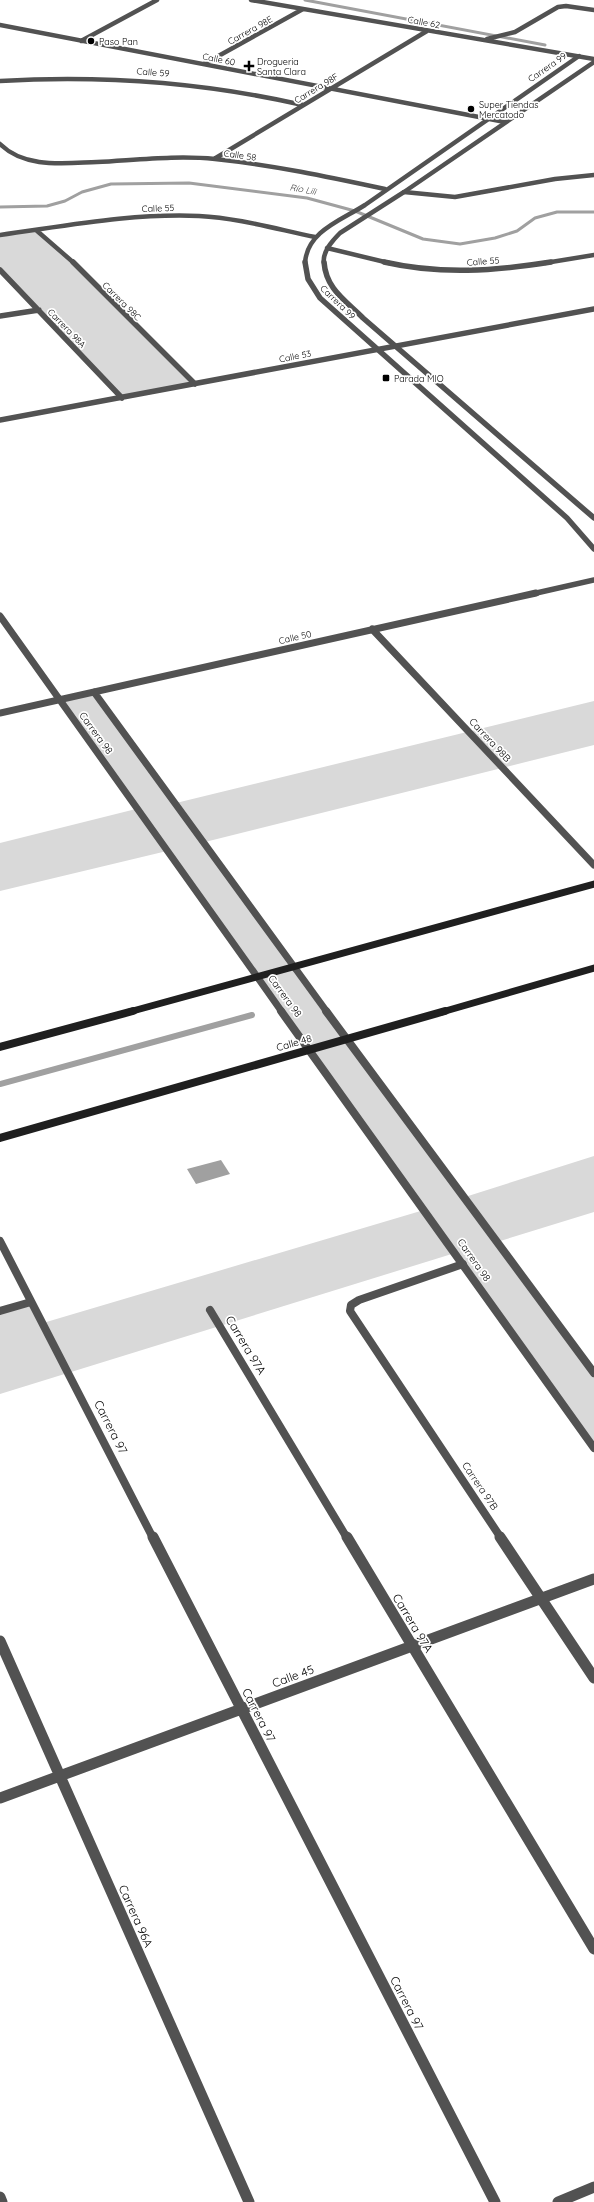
<svg xmlns="http://www.w3.org/2000/svg" width="594" height="2202" font-family="Quicksand,sans-serif">
  <style>
    .green { fill: #d9d9d9 }
    .water { fill: #a0a0a0 }
    .lines { fill: none; stroke-linecap: round; stroke-linejoin: round }
    .stream-far1 { stroke: #a0a0a0; stroke-width: 3 }
    .stream { stroke: #a0a0a0; stroke-width: 6 }
    .minor-far4 { stroke: #525252; stroke-width: 4.5 }
    .minor-far3 { stroke: #525252; stroke-width: 5.5 }
    .minor-far2 { stroke: #525252; stroke-width: 7 }
    .minor-far1 { stroke: #525252; stroke-width: 8 }
    .minor { stroke: #525252; stroke-width: 11 }
    .tertiary-far4 { stroke: #525252; stroke-width: 4.5 }
    .tertiary-far3 { stroke: #525252; stroke-width: 5.5 }
    .tertiary-far2 { stroke: #525252; stroke-width: 7 }
    .tertiary-far1 { stroke: #525252; stroke-width: 8 }
    .tertiary { stroke: #525252; stroke-width: 11 }
    .secondary-far1 { stroke: #1f1f1f; stroke-width: 7 }
    .secondary { stroke: #1f1f1f; stroke-width: 8 }
    .poi-dot { fill: #000; stroke: #fff; stroke-width: 1.5 }
    .labels { text-anchor: middle; dominant-baseline: central; stroke-width: 3.5; stroke-linejoin: round; paint-order: stroke }
    .far-street-label { font-size: 9px; fill: #000; stroke: #fff }
    .far-poi-label { font-size: 9px; fill: #000; stroke: #fff; text-anchor: start }
    .far-water-label { font-size: 9px; font-style: italic; fill: #414141; stroke: #fff }
    .street-label { font-size: 10px; fill: #000; stroke: #fff }
    .near-street-label { font-size: 12px; fill: #000; stroke: #fff }
  </style>
  <rect width="100%" height="100%" fill="#fff"/>
  <path class="green" d="M36 230 73 262 195 384 122 398 0 270V235Z
    M94 692 176 803 594 701V745L205 842 465 1197 594 1156V1212L497 1242 594 1373V1448L455 1253 0 1394V1311L31 1302 43 1323 424 1210 167 851 0 891V843L136 809 58 700Z"/>
  <path class="water" d="M221 1160 230 1174 196 1184 187 1169Z"/>
  <g class="lines">
    <path class="stream-far1" d="M305 0 545 45
      M0 207 47 206 65 201 82 192 111 184 189 183 307 198 355 211 423 239 460 244 495 238 517 231 535 218 557 212H594"/>
    <path class="stream" d="M0 1084 252 1015"/>
    <path class="minor-far4" d="M251 0 594 59
      M0 25 505 122
      M487 39 515 32 558 7 566 6 594 10
      M81 41 157 0
      M204 64 303 9
      M0 81C103 75 202 82 303 105
      M0 144C25 169 65 163 97 162 136 160 177 155 215 159 273 165 329 177 385 189
      M214 159 427 31
      M404 192 455 197 555 179 594 175
      M36 230 74 263
      M0 235C66 226 132 213 199 216 238 218 276 229 315 237
      M327 248 389 263
      M545 263 594 255"/>
    <path class="minor-far3" d="M73 262 195 384
      M384 262C441 275 494 271 551 262
      M0 270 122 398
      M0 316 39 310
      M0 420 594 309
      M532 594 594 580"/>
    <path class="minor-far2" d="M0 616 258 978
      M372 629 594 865
      M94 692 295 968
      M0 713 536 593"/>
    <path class="minor-far1" d="M0 1241 153 1538
      M463 1264 359 1300 351 1305 350 1311 501 1538
      M210 1310 347 1538
      M0 1311 31 1302"/>
    <path class="minor" d="M153 1537 495 2202
      M347 1537 594 1949
      M500 1537 594 1678
      M0 1641 249 2202
      M0 1798 594 1579
      M0 2197 2 2202"/>
    <path class="tertiary-far4" d="M305 263C307 231 342 220 365 205L579 56
      M324 263C322 252 332 241 340 233L404 192 594 62"/>
    <path class="tertiary-far3" d="M305 262 308 279 320 298 567 518 594 549
      M324 262C326 289 345 300 363 318L594 518"/>
    <path class="tertiary-far2" d="M295 968 327 1012
      M258 978 282 1012"/>
    <path class="tertiary-far1" d="M281 1011 594 1448
      M326 1011 594 1373"/>
    <path class="tertiary" d="M558 2202 594 2187"/>
    <path class="secondary-far1" d="M129 1012 594 884
      M442 1012 594 968"/>
    <path class="secondary" d="M0 1047 133 1011
      M0 1138 445 1011"/>
  </g>
  <g class="poi-dot">
    <circle cx="91" cy="41" r="4"/>
    <path d="M247 60h4v4h4v4h-4v4h-4v-4h-4v-4h4z"/>
    <circle cx="471" cy="109" r="4"/>
    <rect x="382" y="374" width="8" height="8" rx="2"/>
  </g>
  <g class="labels">
    <g class="far-street-label">
      <text transform="translate(424 22) rotate(10)">Calle 62</text>
      <text transform="translate(250 30) rotate(-29)">Carrera 98E</text>
      <text transform="translate(219 59) rotate(11)">Calle 60</text>
      <text transform="translate(547 67) rotate(-35)">Carrera 99</text>
      <text transform="translate(153 72) rotate(4)">Calle 59</text>
      <text transform="translate(316 88) rotate(-31)">Carrera 98F</text>
      <text transform="translate(240 155) rotate(8)">Calle 58</text>
      <text transform="translate(158 208) rotate(-2)">Calle 55</text>
      <text transform="translate(483 261) rotate(-4)">Calle 55</text>
      <text transform="translate(122 301) rotate(45)">Carrera 98C</text>
      <text transform="translate(338 302) rotate(44)">Carrera 99</text>
      <text transform="translate(67 328) rotate(46)">Carrera 98A</text>
      <text transform="translate(295 356) rotate(-11)">Calle 53</text>
      <text transform="translate(295 637) rotate(-13)">Calle 50</text>
    </g>
    <g class="far-poi-label">
      <text x="99" y="41">Paso Pan</text>
      <text x="257" y="61">Drogueria<tspan x="257" dy="10">Santa Clara</tspan></text>
      <text x="479" y="104">Super Tiendas<tspan x="479" dy="10">Mercatodo</tspan></text>
      <text x="394" y="378">Parada MIO</text>
    </g>
    <g class="far-water-label">
      <text transform="translate(303 189) rotate(10)">Río Lili</text>
    </g>
    <g class="street-label">
      <text transform="translate(96 733) rotate(54)">Carrera 98</text>
      <text transform="translate(490 740) rotate(47)">Carrera 98B</text>
      <text transform="translate(285 996) rotate(54)">Carrera 98</text>
      <text transform="translate(294 1043) rotate(-16)">Calle 48</text>
      <text transform="translate(474 1260) rotate(55)">Carrera 98</text>
      <text transform="translate(480 1486) rotate(56)">Carrera 97B</text>
    </g>
    <g class="near-street-label">
      <text transform="translate(246 1345) rotate(59)">Carrera 97A</text>
      <text transform="translate(111 1427) rotate(63)">Carrera 97</text>
      <text transform="translate(413 1623) rotate(59)">Carrera 97A</text>
      <text transform="translate(293 1676) rotate(-20)">Calle 45</text>
      <text transform="translate(259 1715) rotate(63)">Carrera 97</text>
      <text transform="translate(136 1916) rotate(66)">Carrera 96A</text>
      <text transform="translate(407 2003) rotate(63)">Carrera 97</text>
    </g>
  </g>
</svg>
